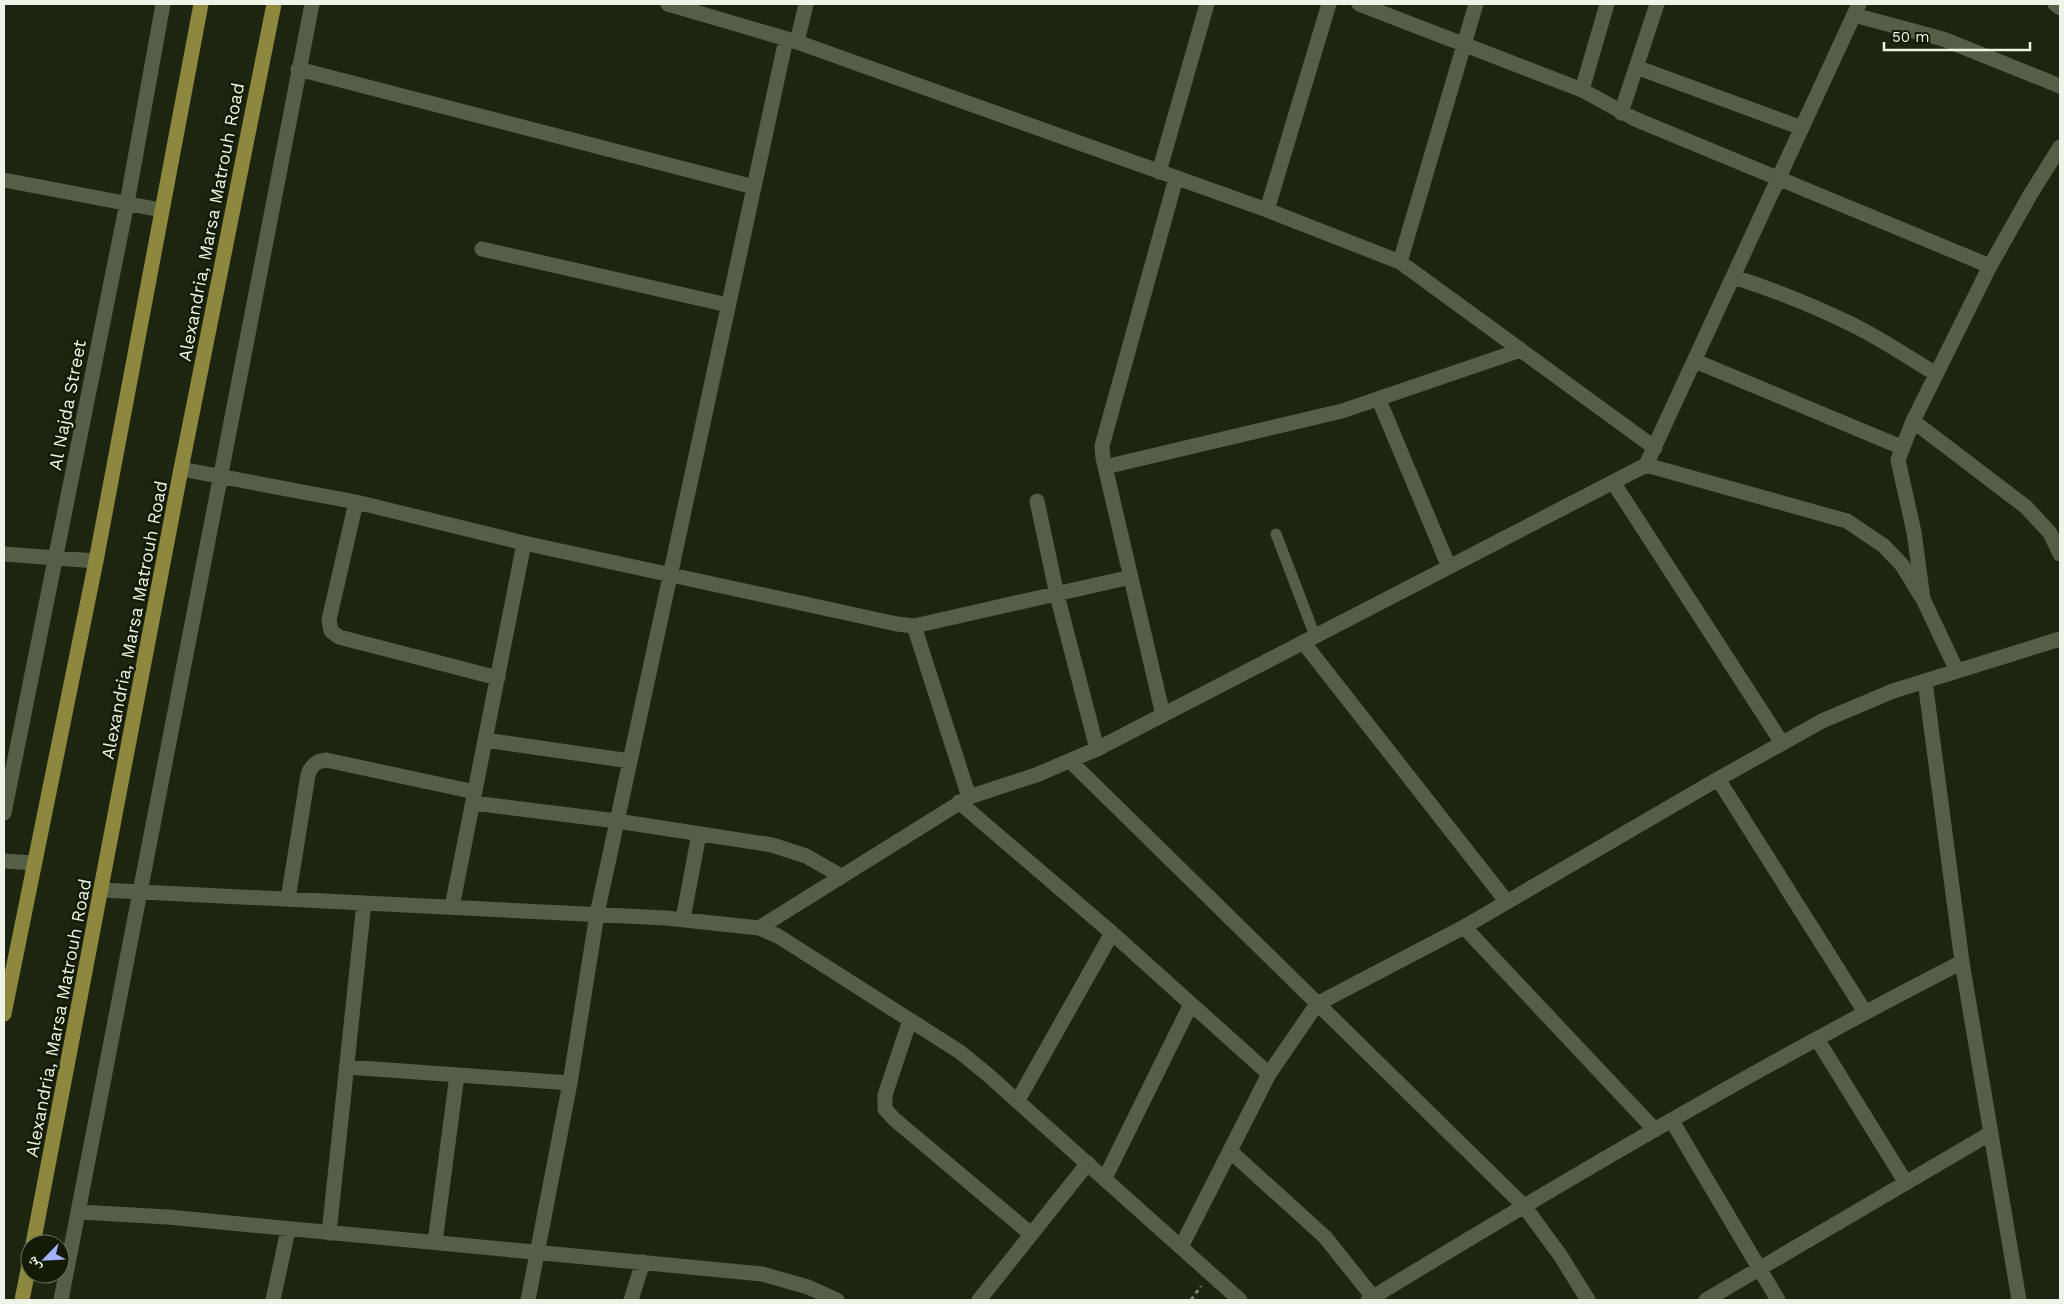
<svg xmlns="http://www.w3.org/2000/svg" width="2064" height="1304" font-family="'Work Sans','Noto Naskh Arabic',sans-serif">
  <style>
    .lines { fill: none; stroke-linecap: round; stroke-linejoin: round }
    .path { stroke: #7d8473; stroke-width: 3; stroke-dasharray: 4 4; stroke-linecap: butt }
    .lane { stroke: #555f48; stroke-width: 11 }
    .street { stroke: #555f48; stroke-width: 15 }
    .primary { stroke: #8e873e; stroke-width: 15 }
    .labels { text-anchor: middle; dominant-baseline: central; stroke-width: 5; stroke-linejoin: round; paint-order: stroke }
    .street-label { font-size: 18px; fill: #eef4e7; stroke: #131b07 }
  </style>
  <rect width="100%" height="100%" fill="#1c2510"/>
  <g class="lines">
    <path class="path" d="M1191 1300 1201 1286"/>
    <path class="lane" d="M1276 534 1315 636"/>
    <path class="street" d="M668 4 797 42 1267 210 1400 262 1655 448
      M1359 4 1582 90 1635 119 1990 266
      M2055 4 2060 8
      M1854 15 1943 39 2060 86
      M797 42 806 4
      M1636 67 1802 128
      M298 69 754 187
      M1582 90 1607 4
      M1621 113 1657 4
      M1159 172 1207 4
      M4 180 161 210
      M1267 210 1329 4
      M482 249 728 305
      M1400 262 1476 4
      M1734 277C1774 290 1813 305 1851 324 1880 338 1908 357 1936 374
      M1695 361 1901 447
      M1379 400 1449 567
      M1913 421 2026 507 2050 533 2060 554
      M1646 465 1847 521 1884 546 1902 565 1921 596
      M1105 467 1342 411 1521 350
      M181 469 356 502 524 543 897 624 914 626 1131 577
      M1613 482 1782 743
      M1037 501 1057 595 1097 749
      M356 502 329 620 331 631 339 637 498 678
      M4 554 96 561
      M914 626 969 797
      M1303 642 1507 902
      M1957 671 1923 599 1914 532 1898 460 1913 421 1990 266 2030 195 2060 147
      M1925 681 1962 962 2019 1300
      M1163 715 1103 458 1102 446 1176 178
      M485 740 630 761
      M1070 761 1524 1206 1560 1255 1588 1300
      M1718 779 1865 1012
      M959 802 1112 933 1269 1074
      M473 803 617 821 772 845 806 856 841 876
      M4 813 127 203 163 4
      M4 861 34 863
      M102 890 666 918 759 928 778 936 960 1052 987 1074 1240 1300
      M288 899 308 775C311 765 316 761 326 760L475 792
      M452 907 524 543
      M683 919 699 834
      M1464 927 1655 1130
      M759 928 969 797 1036 775 1097 749 1646 465 1859 4
      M910 1020 885 1095V1109L894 1119 1031 1234
      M1817 1039 1906 1183
      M347 1067 570 1083
      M1018 1100 1112 933
      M1672 1121 1778 1300
      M1230 1151 1325 1237 1373 1297
      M1105 1178 1191 1004
      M79 1212 168 1217 762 1274 808 1287 837 1300
      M329 1233 364 903
      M435 1242 457 1075
      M1181 1247 1269 1074 1317 1004 1464 927 1718 779 1822 721 1893 691 2060 639
      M61 1300 312 4
      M273 1300 288 1230
      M528 1300 570 1083 597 914 786 39
      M631 1300 643 1262
      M979 1300 1088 1163
      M1368 1300C1562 1182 1759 1066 1962 962
      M1706 1300 1991 1133"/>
    <path class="primary" d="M4 1014 96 561 201 4
      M33 1244 181 469 274 4
      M22 1300 30 1260"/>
  </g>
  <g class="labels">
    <g class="street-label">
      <text transform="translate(211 222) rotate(-79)">Alexandria, Marsa Matrouh Road</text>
      <text transform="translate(67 405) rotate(-79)">Al Najda Street</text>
      <text transform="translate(134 620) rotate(-79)">Alexandria, Marsa Matrouh Road</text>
      <text transform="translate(58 1018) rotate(-79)">Alexandria, Marsa Matrouh Road</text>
    </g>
  </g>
  <rect width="2064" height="1304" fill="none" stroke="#eef4e7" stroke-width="10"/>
  <g transform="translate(45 1259) rotate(246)"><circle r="24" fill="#131b07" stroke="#6b7261"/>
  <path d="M0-4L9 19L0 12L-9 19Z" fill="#a2b2fd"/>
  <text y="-8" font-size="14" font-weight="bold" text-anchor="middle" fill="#eef4e7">ش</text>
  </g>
  <path d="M1884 42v8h146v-8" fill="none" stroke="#eef4e7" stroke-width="2.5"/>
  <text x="1892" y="42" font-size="15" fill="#eef4e7" stroke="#131b07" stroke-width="4" paint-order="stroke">50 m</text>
</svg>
